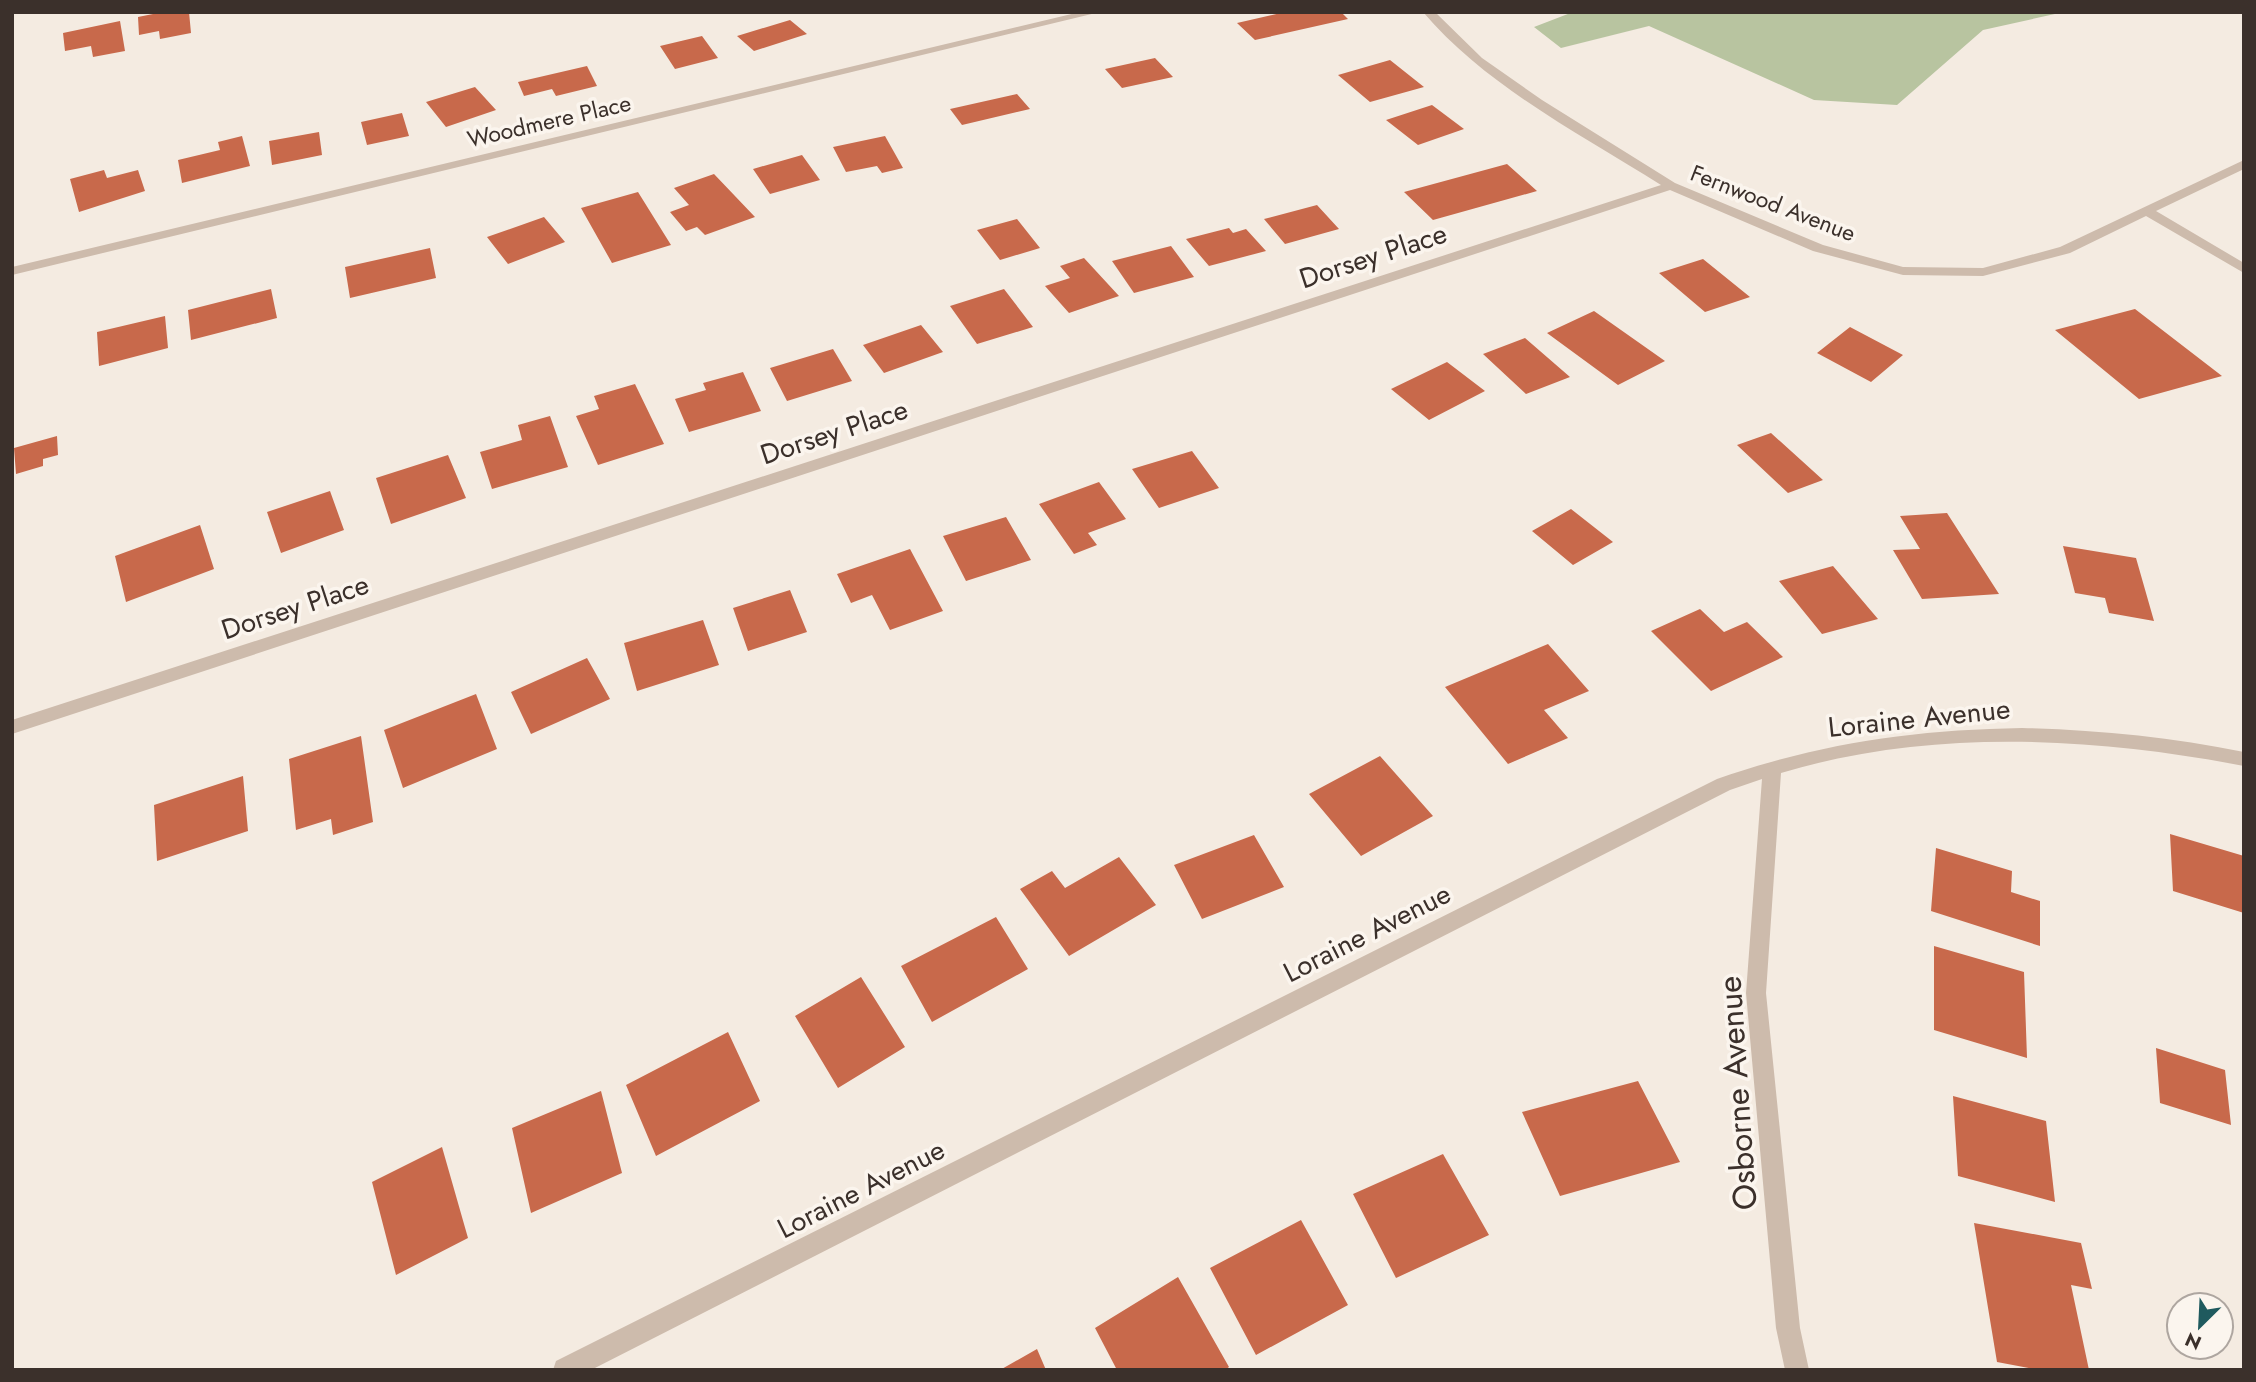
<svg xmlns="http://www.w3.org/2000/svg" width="2256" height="1382" font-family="Jost,sans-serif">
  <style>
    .green { fill: #b8c4a0 }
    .building { fill: #c8694b }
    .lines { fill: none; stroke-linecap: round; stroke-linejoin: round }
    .minor { fill: #cdbbac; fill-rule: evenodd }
    .labels { text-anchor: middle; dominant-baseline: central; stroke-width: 7; stroke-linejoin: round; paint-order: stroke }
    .far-street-label { font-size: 23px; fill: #3b302b; stroke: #fbf5ee }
    .street-label { font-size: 28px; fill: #3b302b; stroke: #fbf5ee }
    .near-street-label { font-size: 33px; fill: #3b302b; stroke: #fbf5ee }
  </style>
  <rect width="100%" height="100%" fill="#f4ebe1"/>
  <path class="green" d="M1573 12H2064L1983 30 1897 105 1814 100 1649 26 1561 48 1534 27Z"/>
  <path class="building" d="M163 12H189L191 33 160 39 159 31 139 35 138 17Z
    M1285 12H1341L1348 19 1255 40 1237 23Z
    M790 20 807 34 754 51 737 36Z
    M120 21 125 51 93 57 91 46 65 51 63 33Z
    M702 36 718 58 675 69 660 46Z
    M1155 58 1173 77 1122 88 1105 69Z
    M1390 60 1424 87 1370 102 1338 75Z
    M587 66 597 86 556 96 552 89 524 96 518 82Z
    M475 87 496 110 446 127 426 102Z
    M1017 94 1030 109 962 125 950 109Z
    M1432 105 1464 129 1418 145 1386 120Z
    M402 113 409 136 367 145 361 122Z
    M319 132 322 155 272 165 269 141Z
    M242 136 250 166 182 183 178 160 220 150 218 142Z
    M885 136 903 168 882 173 877 166 846 172 833 147Z
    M802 155 820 180 770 194 753 169Z
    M1507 164 1537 191 1433 220 1404 192Z
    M104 170 107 178 138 170 145 191 79 212 70 179Z
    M714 174 755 217 705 235 697 227 686 231 670 212 689 205 674 188Z
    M638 192 671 245 612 263 581 208Z
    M1317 205 1339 229 1285 244 1264 219Z
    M544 217 565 242 508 264 487 237Z
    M1017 219 1040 248 1000 260 977 230Z
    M1229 228 1233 233 1246 229 1266 251 1209 266 1186 239Z
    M1171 246 1194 277 1134 293 1112 261Z
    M430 248 436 278 350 298 345 267Z
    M1084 258 1119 296 1069 313 1045 286 1070 278 1060 266Z
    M1703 259 1750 297 1705 312 1659 273Z
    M271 289 277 318 191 340 188 310Z
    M1004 289 1033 327 977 344 950 306Z
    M2135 309 2222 376 2139 399 2055 330Z
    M1594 311 1665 361 1618 385 1547 333Z
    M165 316 168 348 99 366 97 332Z
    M921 325 943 352 884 373 863 345Z
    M1850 327 1903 355 1871 382 1817 353Z
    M1525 338 1570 377 1526 394 1483 354Z
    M833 349 852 381 787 401 770 368Z
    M1447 362 1485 391 1429 420 1391 389Z
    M743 372 761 411 689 432 675 399 706 390 703 383Z
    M635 384 664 444 598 465 576 416 599 409 594 396Z
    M550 416 568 467 492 489 480 452 522 440 518 425Z
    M1771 433 1823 480 1788 493 1737 445Z
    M57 436 58 455 43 459V466L16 474 14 448Z
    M1192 451 1219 488 1159 508 1132 469Z
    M448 455 466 498 391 524 376 478Z
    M1099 482 1126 519 1088 533 1097 545 1074 554 1039 504Z
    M330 491 344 530 281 553 267 512Z
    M1571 509 1613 542 1573 565 1532 531Z
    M1947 513 1999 594 1922 599 1893 550 1920 549 1900 516Z
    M1006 517 1031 560 966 581 943 536Z
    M200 525 214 569 126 602 115 556Z
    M2063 546 2136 558 2154 621 2109 613 2105 598 2075 593Z
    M910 549 943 611 890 630 872 595 851 603 837 574Z
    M1833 566 1878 619 1822 634 1779 581Z
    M790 590 807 632 748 651 733 608Z
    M1700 609 1724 632 1747 622 1783 657 1711 691 1651 631Z
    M703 620 719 665 637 691 624 643Z
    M1548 644 1589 691 1544 710 1568 738 1508 764 1445 687Z
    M587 658 610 699 531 734 511 692Z
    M476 694 497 749 403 788 384 730Z
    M361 736 373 822 333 835 331 819 296 830 289 759Z
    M1380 756 1433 816 1361 856 1309 794Z
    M243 776 248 831 157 861 154 805Z
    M2170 834 2244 856V913L2173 891Z
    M1254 835 1284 887 1202 919 1174 865Z
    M1936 848 2012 871 2011 892 2040 901V946L1931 911Z
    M1119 857 1156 905 1069 956 1020 889 1052 871 1065 888Z
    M996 917 1028 969 932 1022 901 966Z
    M1934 946 2024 972 2027 1058 1934 1030Z
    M861 977 905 1047 838 1088 795 1016Z
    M728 1032 760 1101 656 1156 626 1085Z
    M2156 1048 2225 1070 2231 1125 2160 1103Z
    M1638 1081 1680 1162 1560 1196 1522 1112Z
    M601 1091 622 1173 531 1213 512 1128Z
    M1953 1096 2046 1121 2055 1202 1958 1176Z
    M442 1147 468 1238 396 1275 372 1182Z
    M1443 1154 1489 1235 1396 1278 1353 1194Z
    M1301 1220 1348 1305 1256 1355 1210 1268Z
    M1974 1223 2081 1243 2092 1289 2071 1285 2089 1370H2039L1997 1362Z
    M1178 1277 1229 1367 1225 1370H1117L1095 1328Z
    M1037 1349 1046 1370H1000Z"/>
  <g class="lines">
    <path class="minor" d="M1080 12H1100L12 275V267Z
      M1423 12H1435L1482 58 1542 100 1675 183 1823 245 1903 267 1983 268 2060 247 2244 160V169L2156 211 2244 263V273L2146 216 2070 253 1983 276 1903 275 1813 251 1670 190 12 734V720L1661 185C1580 134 1486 86 1423 12Z
      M2022 728C2097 730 2170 737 2244 752V766C2093 737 1930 728 1781 773L1766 993 1800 1328 1809 1370H1785L1776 1328 1746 993 1762 779 1730 790 591 1370H553L556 1361 1717 779C1821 743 1912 730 2022 728Z"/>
  </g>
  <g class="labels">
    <g class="far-street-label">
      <text transform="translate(549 121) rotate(-13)">Woodmere Place</text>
      <text transform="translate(1773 203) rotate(21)">Fernwood Avenue</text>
    </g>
    <g class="street-label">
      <text transform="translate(1373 256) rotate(-18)">Dorsey Place</text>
      <text transform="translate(834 432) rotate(-18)">Dorsey Place</text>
      <text transform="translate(295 607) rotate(-18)">Dorsey Place</text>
      <text transform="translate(1919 718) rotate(-6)">Loraine Avenue</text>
      <text transform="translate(1367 933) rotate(-27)">Loraine Avenue</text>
      <text transform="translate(861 1189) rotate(-27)">Loraine Avenue</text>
    </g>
    <g class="near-street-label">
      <text transform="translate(1737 1093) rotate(-94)">Osborne Avenue</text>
    </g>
  </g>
  <rect width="2256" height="1382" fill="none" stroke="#3b302b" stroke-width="28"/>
  <g transform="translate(2200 1326) rotate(204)"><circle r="33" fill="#fbf5ee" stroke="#aea6a0" stroke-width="2"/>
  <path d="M0-5L12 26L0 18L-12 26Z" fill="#1f5a5e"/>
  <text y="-10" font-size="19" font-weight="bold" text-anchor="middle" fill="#3b302b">N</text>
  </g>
</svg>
